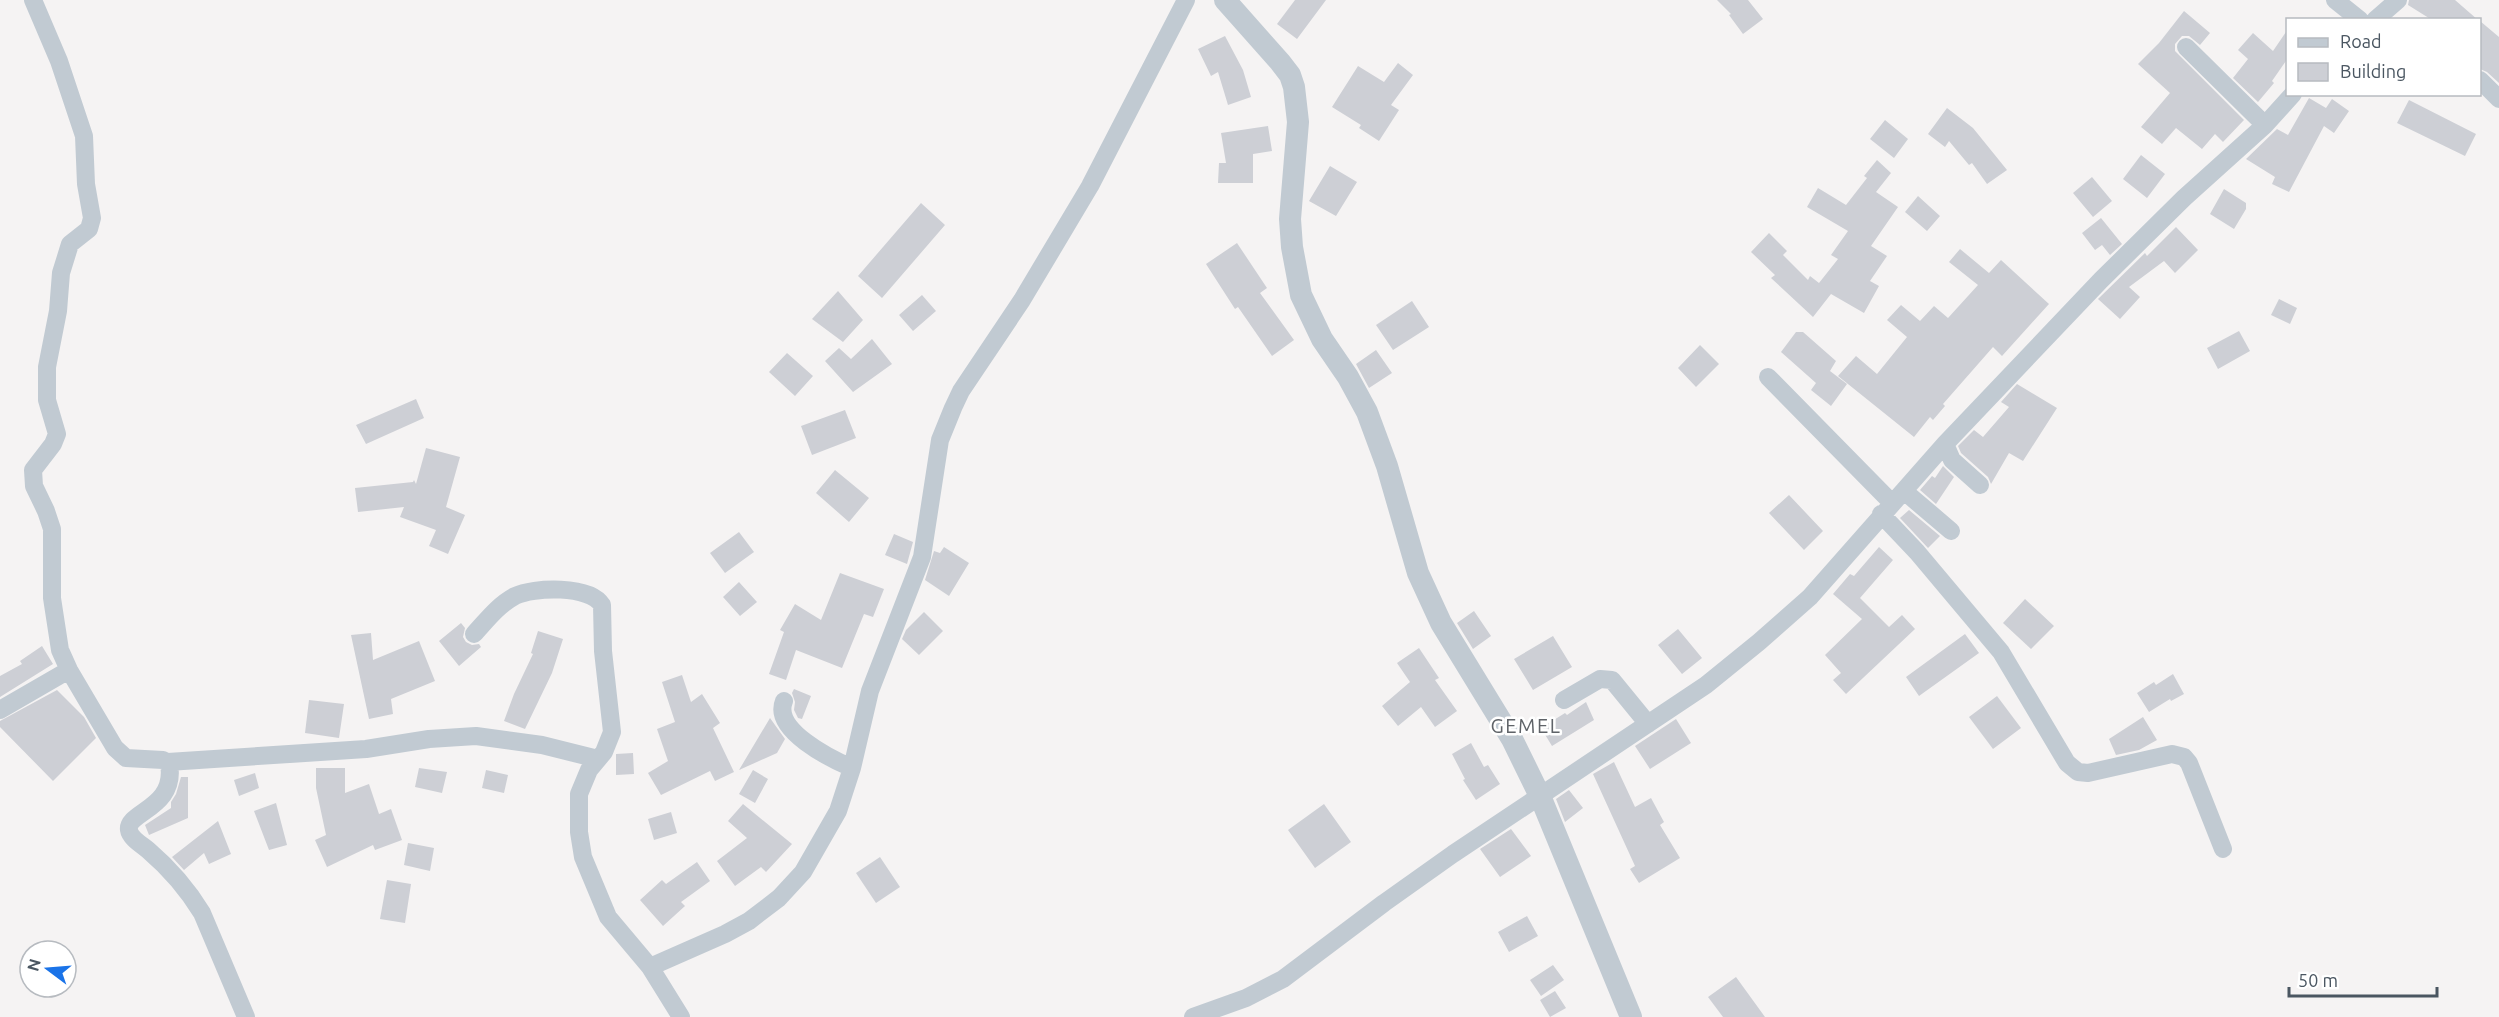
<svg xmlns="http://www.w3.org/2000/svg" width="2499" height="1017" font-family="Ubuntu,sans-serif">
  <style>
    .building { fill: #cdcfd5 }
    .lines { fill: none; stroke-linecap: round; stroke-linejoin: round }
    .minor { stroke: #c1cad2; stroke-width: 18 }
    .tertiary { stroke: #c1cad2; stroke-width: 22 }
    .labels { text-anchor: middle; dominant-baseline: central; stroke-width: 5; stroke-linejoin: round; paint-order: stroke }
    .quarter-label { font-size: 20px; letter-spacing: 1.5px; fill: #5f6368; stroke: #fff }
  </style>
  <rect width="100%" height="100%" fill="#f5f3f3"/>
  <path class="building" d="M1295 0H1326L1297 39 1277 24Z
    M1717 0H1748L1763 19 1743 34 1729 15 1731 14Z
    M2409 0H2455L2478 20H2432L2408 5Z
    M2184 11 2210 33 2200 45 2189 36H2182L2175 44V51L2244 120 2223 142 2215 134 2202 149 2176 128 2162 144 2141 127 2170 93 2138 64 2159 43Z
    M2480 21 2499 37V83L2487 72 2480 69Z
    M2288 29V58L2272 81 2274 83 2258 102 2233 78 2248 59 2238 50 2253 33 2273 51Z
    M1225 36 1243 70 1251 97 1228 105 1218 72 1211 76 1198 49Z
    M1398 63 1413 75 1391 105 1399 110 1379 141 1359 128 1361 125 1332 107 1358 66 1384 82Z
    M2309 98 2326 108 2332 99 2349 111 2334 133 2324 126 2289 192 2272 184 2275 177 2246 159 2277 129 2288 135Z
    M2409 100 2476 134 2465 156 2397 123Z
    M1947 108 1973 128 2007 170 1987 184 1972 163 1969 165 1949 141 1945 147 1928 134Z
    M1885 120 1908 139 1894 158 1870 139Z
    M1268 126 1272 151 1253 154V183H1218L1219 163H1226L1221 133Z
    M2141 155 2165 174 2147 198 2123 179Z
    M1877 160 1891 173 1876 192 1898 207 1871 246 1887 256 1870 281 1879 286 1864 313 1831 294 1813 317 1771 278 1775 275 1751 252 1769 233 1787 251 1783 255 1808 280 1810 276 1819 283 1838 259 1831 255 1848 231 1807 207 1818 188 1846 205 1867 178 1864 176Z
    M1330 166 1357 182 1336 216 1309 201Z
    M2092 177 2112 201 2093 217 2073 193Z
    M2224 189 2246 203V209L2234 229 2210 214Z
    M1918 196 1940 216 1927 231 1905 212Z
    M921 203 945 225 882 298 858 276Z
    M2101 218 2122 244 2110 255 2102 245 2095 250 2082 233Z
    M2176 227 2198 250 2175 273 2164 261 2129 287 2140 297 2120 319 2098 299 2145 253 2147 256Z
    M1237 243 1267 288 1260 293 1294 340 1272 356 1238 307 1235 309 1206 264Z
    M1960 249 1989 273 2001 260 2049 304 2002 356 1993 347 1943 404 1945 406 1933 420 1930 417 1914 437 1838 376 1856 356 1877 374 1907 337 1887 320 1901 305 1920 321 1934 306 1948 318 1978 285 1949 262Z
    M838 291 863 320 843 342 812 319Z
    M922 295 936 311 913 331 899 315Z
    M2279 299 2297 308 2290 324 2271 315Z
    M1412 301 1429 327 1393 350 1376 325Z
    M2239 331 2250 351 2218 369 2207 348Z
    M1796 332H1803L1836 361 1830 371 1847 384 1831 406 1811 390 1816 383 1781 352Z
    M872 339 892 364 853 392 825 361 839 348 851 359Z
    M1700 345 1719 364 1696 387 1678 368Z
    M1376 350 1392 373 1369 388 1356 364Z
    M787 353 813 376 795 396 769 372Z
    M2017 384 2057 408 2023 461 2009 453 1991 484 1988 477 1961 453 1958 446 1974 430 1983 437 2009 407 2001 402Z
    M416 399 424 418 366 444 356 425Z
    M845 410 856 438 812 455 801 426Z
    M426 448 460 457 446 507 465 515 448 554 429 546 436 530 400 517 404 507 358 512 355 488 413 482 414 480 416 484Z
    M1943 466 1954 477 1936 504 1920 490 1932 476 1935 478Z
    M835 470 869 498 849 522 816 493Z
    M1789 495 1823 531 1804 550 1769 513Z
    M1909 510 1940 536 1928 548 1900 518Z
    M739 532 754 552 725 573 710 553Z
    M894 534 913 542 907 564 885 555Z
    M944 547 969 563 949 596 925 580 934 551 940 553Z
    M1879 547 1893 560 1860 598 1889 627 1902 615 1915 629 1846 694 1833 680 1841 673 1825 655 1862 619 1833 594 1850 574 1854 576Z
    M840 573 884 589 873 617 864 614 842 668 796 650 786 680 769 674 784 632 780 630 795 604 821 620Z
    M739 582 757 602 740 616 723 597Z
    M2025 599 2054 626 2031 649 2003 623Z
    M1474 611 1491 636 1473 649 1457 623Z
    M924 612 943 631 919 655 902 639 906 630Z
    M461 623 465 628 463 637 466 642 472 645 479 644 481 647 459 666 439 641Z
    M1678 629 1702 658 1682 674 1658 645Z
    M538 631 563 639 552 673 525 729 504 721 514 694 533 654 531 653Z
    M371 633 373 660 419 641 435 681 391 699 393 714 369 719 351 635Z
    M1965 634 1979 653 1919 696 1906 677Z
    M1553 636 1572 667 1533 690 1514 659Z
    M42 646 53 664 0 697V676L22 664 20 661Z
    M1419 648 1439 678 1435 680 1457 711 1435 727 1421 707 1398 726 1382 706 1410 682 1397 663Z
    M2173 674 2184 694 2171 701 2170 699 2149 712 2137 693 2154 682 2156 685Z
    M682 675 691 702 702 694 720 723 713 728 734 772 715 781 710 771 661 795 648 773 668 761 657 729 675 722 662 682Z
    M794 689 811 696 802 719 798 718 794 710 795 702 792 693Z
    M57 690 84 717 96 738 53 781 0 727V721Z
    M1997 696 2021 728 1993 749 1969 717Z
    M309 700 344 704 339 738 305 733Z
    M1586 702 1594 720 1552 746 1541 728 1565 713 1567 715Z
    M2143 717 2157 740 2139 750 2116 755 2109 739Z
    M770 718 785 739 777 753 739 770Z
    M1676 719 1691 743 1650 769 1635 746Z
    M1471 743 1484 767 1488 765 1500 784 1476 800 1463 780 1465 779 1452 754Z
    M633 753 634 774 616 775V754Z
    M1614 762 1635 807 1651 798 1664 822 1660 825 1680 858 1639 883 1630 869 1635 866 1593 774Z
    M316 768H345V793L369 784 379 814 391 809 402 840 375 850 373 845 327 867 315 840 326 835 316 788Z
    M419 768 447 772 442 793 415 787Z
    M486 770 508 775 504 793 482 788Z
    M753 770 768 779 755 803 739 794Z
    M255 773 259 788 239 796 234 780Z
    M181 777H188V818L149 835 145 825 171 808V802L176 794Z
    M1569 790 1583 808 1565 822 1556 799Z
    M276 803 287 845 269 850 254 811Z
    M743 804 792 844 766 872 761 867 735 886 717 861 747 838 728 821Z
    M1324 804 1351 842 1315 868 1288 830Z
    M671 812 677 833 654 840 648 819Z
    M218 821 231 854 209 864 204 853 184 870 172 857Z
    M1511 829 1531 856 1500 877 1480 849Z
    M408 843 434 848 430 871 404 865Z
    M880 857 900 887 876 903 856 873Z
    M697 862 710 881 681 902 685 906 663 926 640 900 662 880 666 884Z
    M387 880 411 884 405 923 380 919Z
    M1527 916 1538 936 1509 952 1498 932Z
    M1553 965 1564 980 1541 996 1530 980Z
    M1736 977 1765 1017H1723L1708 997Z
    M1555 991 1566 1008 1550 1017 1540 1000Z"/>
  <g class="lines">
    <path class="minor" d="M33 0 59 61 84 136 86 184 92 218 89 229 70 244 61 273 58 311 47 367V400L57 434 53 444 33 470 34 486 46 511 52 529V598L60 650 69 670 115 748 126 758 163 760 169 764C177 808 126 812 129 830 130 838 142 845 148 850 169 868 188 890 202 913L246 1017
      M2335 0 2360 20
      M2375 20 2398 0
      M2186 47 2265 125
      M2480 80 2499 99
      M1768 377 1892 503
      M1945 444 1952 460 1980 485
      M1904 491 1951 531
      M1881 514 1917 552 2001 652 2067 763 2078 772 2088 773 2172 754 2184 757 2189 763 2223 849
      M474 634C486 621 498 605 515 596 533 587 590 585 602 605L603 651 612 732 604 752 589 770 579 794V832L583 857 608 917 650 967 681 1017
      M1564 700 1600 679 1612 680 1648 724
      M784 701C772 730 831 759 852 768
      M0 710 69 670
      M168 762 366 749 429 739 476 736 542 745 598 759
      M650 967 725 934 749 921 779 898 803 872 838 811 852 768 870 691 922 557 940 440 953 408 961 391 1022 300 1090 186 1186 0
      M1193 1017 1246 998 1283 979 1384 903 1453 854 1706 685 1759 642 1810 597 1945 444 2101 280 2184 198 2265 125 2293 94"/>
    <path class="tertiary" d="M1225 0 1280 62 1290 75 1294 87 1298 122 1290 219 1292 247 1301 295 1322 339 1348 377 1367 412 1387 466 1418 573 1441 623 1512 739 1540 796 1631 1017"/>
  </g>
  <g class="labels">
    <g class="quarter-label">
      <text x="1526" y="725">GEMEL</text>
    </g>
  </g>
  <rect x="2286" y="18" width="195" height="78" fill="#ffffff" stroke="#b7bbc0" stroke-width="1.5"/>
  <rect x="2298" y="38" width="30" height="9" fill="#c1cad2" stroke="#b7bbc0" stroke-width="1.5"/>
  <text x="2340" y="48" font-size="18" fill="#4a5661">Road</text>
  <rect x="2298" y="63" width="30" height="18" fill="#cdcfd5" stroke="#b7bbc0" stroke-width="1.5"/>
  <text x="2340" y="78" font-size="18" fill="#4a5661">Building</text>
  <g transform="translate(48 969) rotate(286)"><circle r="28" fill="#ffffff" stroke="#b7bbc0" stroke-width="1.5"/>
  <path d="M0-4.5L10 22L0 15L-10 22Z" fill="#1a73e8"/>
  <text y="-9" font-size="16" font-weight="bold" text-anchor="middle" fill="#4a5661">N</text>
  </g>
  <path d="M2289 987v9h148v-9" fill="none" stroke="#4a5661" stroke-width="3"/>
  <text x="2298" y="987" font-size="18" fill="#4a5661" stroke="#ffffff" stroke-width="4.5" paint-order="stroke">50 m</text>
</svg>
